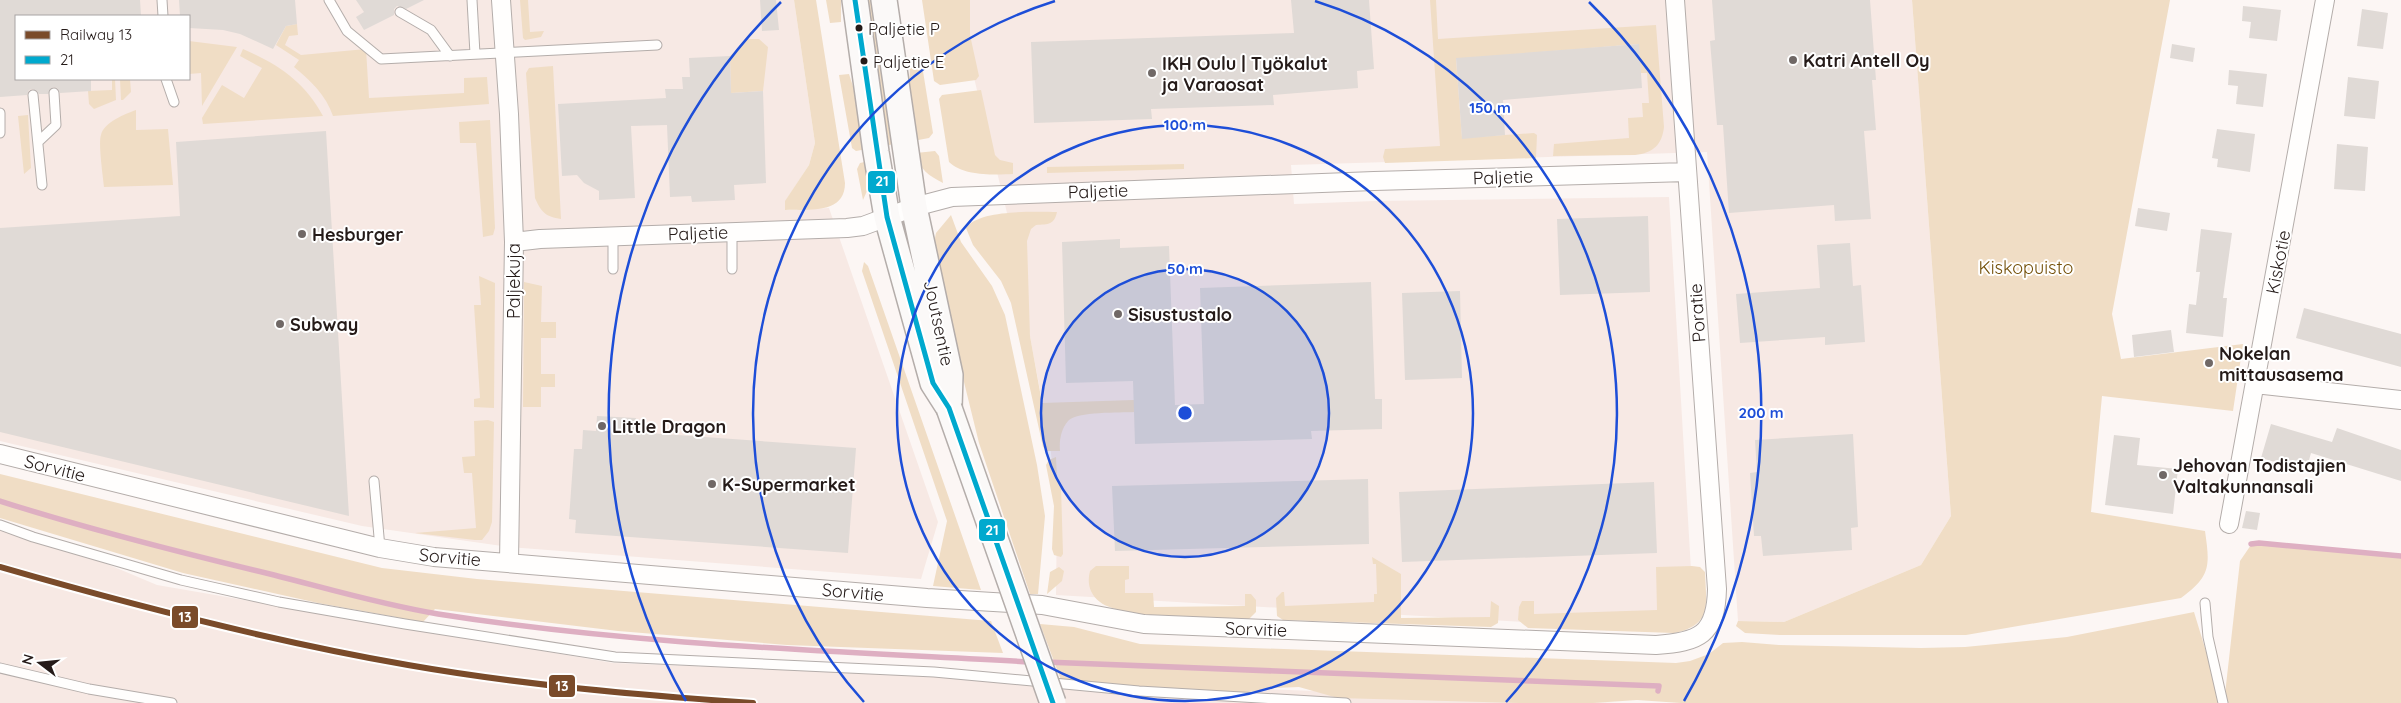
<svg xmlns="http://www.w3.org/2000/svg" width="2401" height="703" font-family="Quicksand,sans-serif">
  <style>
    .built { fill: #f7e9e4; fill-rule: evenodd }
    .green { fill: #f0ddc5 }
    .lines { fill: none; stroke-linecap: round; stroke-linejoin: round }
    .stream { stroke: #deafc2; stroke-width: 5.5 }
    .building { fill: #e0dad6 }
    .lane-casing { stroke: #b4adaa; stroke-width: 11 }
    .street-casing { stroke: #b4adaa; stroke-width: 20 }
    .secondary-casing { stroke: #b4adaa; stroke-width: 28 }
    .lane { stroke: #fffefd; stroke-width: 9 }
    .street { stroke: #fffefd; stroke-width: 18 }
    .secondary { stroke: #fbf9f8; stroke-width: 25 }
    .secondary-bridge-casing { stroke: #b4adaa; stroke-width: 28; stroke-linecap: butt }
    .secondary-bridge { stroke: #fbf9f8; stroke-width: 25 }
    .bus-1-casing { stroke: #fff; stroke-width: 9 }
    .bus-1 { stroke: #00a9ce; stroke-width: 5 }
    .rail-1-casing { stroke: #fff; stroke-width: 10 }
    .rail-1 { stroke: #7a4b2a; stroke-width: 6 }
    .ring { fill: none; stroke: #1d4ed8; stroke-width: 2.5 }
    .bus-dot { fill: #251b19; stroke: #fff; stroke-width: 2 }
    .poi-dot { fill: #706866; stroke: #fff; stroke-width: 2 }
    .labels { text-anchor: middle; dominant-baseline: central; stroke-width: 4; stroke-linejoin: round; paint-order: stroke }
    .bus-label { font-size: 17px; fill: #251b19; stroke: #fff; text-anchor: start }
    .poi-label { font-size: 18px; font-weight: bold; fill: #251b19; stroke: #fff; text-anchor: start }
    .street-label { font-size: 18px; fill: #251b19; stroke: #fff }
    .park-label { font-size: 18px; fill: #734f07; stroke: #fff }
    .centre { fill: #1d4ed8; stroke: #fff; stroke-width: 2.5 }
    .ring-label { font-size: 15px; text-anchor: middle; font-weight: bold; fill: #1d4ed8; stroke: #fff; stroke-width: 4; stroke-linejoin: round; paint-order: stroke }
    .line-badge { stroke: #fff; stroke-width: 2 }
    .badge-label { font-size: 14px; text-anchor: middle; font-weight: bold; fill: #fff }
  </style>
  <rect width="100%" height="100%" fill="#fcf6f4"/>
  <path class="built" d="M0 0H794L815 143 809 165 786 200 785 210 829 208 938 522 921 579 509 547 362 526 0 441ZM16 16H189V79H16Z
    M955 0H1912L1951 516 1921 565 1784 622 1738 621 1707 152 1291 165 1294 204 1375 201 1669 197 1694 621 1524 622 1056 595 1057 509 1050 444 1007 213Z
    M0 519 157 585 613 663 1615 703H0Z"/>
  <path class="green" d="M520 0H528L530 32 544 31 541 37 525 40 523 38Z
    M794 0H816L845 183C845 215 808 209 785 210V201L809 165 815 143Z
    M826 0H841V22L830 23Z
    M867 0H879L898 143 889 145Z
    M922 0H970V35L979 76 976 80 940 85 934 81Z
    M1430 0H1436L1438 39 1656 25 1664 127C1662 145 1653 153 1635 155L1553 156 1554 144 1629 138 1628 118 1643 117 1642 103H1649L1647 73H1641L1638 44 1456 59 1462 138 1534 133 1537 135 1536 158 1385 163 1383 157 1385 149 1440 146Z
    M1912 0H2170L2112 314 2121 359 2243 344 2233 411 2102 396 2091 512 2205 531C2210 566 2211 576 2181 598L1966 635H1780L1745 633 1736 626 1738 621 1784 622 1921 565 1951 516Z
    M297 24 298 35 289 36 285 45 301 55 366 49 369 98 464 93V78L487 77 489 104 333 116C326 95 310 80 294 67L299 60 276 45 286 26Z
    M748 39H759L768 47 763 91 731 93 730 56Z
    M189 41 237 47 202 106 201 73 189 74Z
    M243 49C278 64 305 82 323 116L203 124 202 118 222 85 244 98 262 68 240 56Z
    M921 59 933 133 929 138 913 141 909 102 910 60Z
    M553 66 561 219C546 217 541 212 535 198L526 73 529 68Z
    M849 74 862 114 867 149 856 151 852 148 839 75Z
    M112 79H115L116 100 94 109 89 104 88 91 112 90Z
    M120 79H130L131 92 123 100H121Z
    M981 90 995 155 1000 160 1013 163V174C994 175 963 176 949 162L939 99 942 95Z
    M136 110V130L168 129 173 185 104 187C103 176 98 143 101 135 104 122 125 114 136 110Z
    M28 115 31 168 24 174 18 116Z
    M490 120 495 228 493 235 483 237 476 143H460L459 122Z
    M935 151 939 156 943 183C929 176 919 169 916 153Z
    M869 161 870 184 863 200 857 169 860 163Z
    M1184 164V169L1047 173V167Z
    M1057 212C1054 225 1049 224 1036 225L1031 229 1027 241 1030 336 1042 403 1134 400V412C1120 413 1077 411 1068 421 1061 429 1059 441 1060 451H1047L1043 447 1011 303 1001 281 973 245 966 228C979 209 1036 212 1057 212Z
    M951 215 961 242 992 286 1005 315 1037 465 1045 516 1038 594H1030L979 443 932 252 936 233Z
    M864 262 868 266 981 590 933 586 947 521 862 271Z
    M479 276 495 283 494 408 474 407V399L480 398 474 305H481Z
    M524 282 542 286 541 322H556V338H541V374H555V387H541V407H523Z
    M488 420 494 422 492 522 489 531 482 540H475L415 533 476 528 472 473H464L462 457 475 456 474 421Z
    M1056 457 1057 478 1061 487 1063 554 1061 557 1054 555 1052 549 1054 506 1046 465 1049 460Z
    M0 474 382 568 477 579 991 621 1003 653 787 645 618 631 435 609 423 622 318 603 183 573 0 518Z
    M2253 542 2401 555V703H2228L2225 694 2240 561Z
    M1372 557 1401 574V618L1490 617 1491 601 1499 606 1498 623 1491 627 1283 620 1277 616 1276 598 1282 592H1284L1285 606 1374 602V594H1377L1376 564H1373Z
    M1096 566H1129V579L1125 580V593H1153L1154 607 1245 606V594H1251L1256 600V612L1249 619C1217 618 1123 620 1100 602 1089 594 1087 582 1090 571Z
    M1692 566 1700 567 1705 572C1706 604 1713 625 1674 633L1528 628 1518 620 1519 607 1522 601H1534V614L1657 610 1656 567Z
    M1059 567 1064 571 1062 581 1047 594 1050 572Z
    M2194 612 2218 691V703H1681L1637 700 1593 703H1519L1338 698 1299 687 1274 688 1242 693 1140 688 1061 680 1040 624 1074 627 1140 644 1676 663 1690 661 1709 654 1723 643 1742 642 1779 645 1921 648 1965 647 2067 637Z"/>
  <g class="lines">
    <path class="stream" d="M0 501C90 530 182 553 274 575 329 589 383 605 438 614 634 645 833 651 1031 662
      M2251 544 2259 543 2401 556
      M1045 662 1659 686 1658 691"/>
  </g>
  <path class="building" d="M0 0H140L141 16H16V79H91V91L60 93 57 88 53 87 48 94H39L33 89 29 90 27 95 0 97Z
    M179 0H295L297 24 286 26 273 49 240 34 223 30 189 28V16H180Z
    M356 0H424L406 9 397 6 394 9V15L364 30 356 17 364 12Z
    M760 0H776L779 30 762 31Z
    M1291 0H1369L1374 69 1357 71 1358 88 1273 95 1274 105 1151 109 1152 119 1034 123 1031 42 1294 33Z
    M1712 0H1870L1876 80H1872L1876 130 1864 131 1871 219 1835 221 1834 205 1729 213 1723 125H1717L1710 41 1715 40Z
    M2243 6 2281 10 2277 41 2249 38 2251 22 2242 21Z
    M2362 9 2388 13 2383 49 2357 46Z
    M1639 44 1642 88 1503 100 1505 135 1462 139 1456 58Z
    M2172 44 2195 48 2193 62 2170 58Z
    M730 56 731 93 763 91 766 183 734 185 735 200 692 202 691 196 670 197 667 125 631 126 635 198 599 200V191L584 183 577 175 562 176 558 104 666 98 665 89H683L682 77H690L689 58Z
    M2229 70 2267 74 2263 107 2236 104 2238 86 2228 85Z
    M2348 77 2379 81 2375 119 2344 116Z
    M2217 129 2255 134 2250 172 2217 167 2218 159 2212 158Z
    M326 131 349 516 0 432V228L180 216 176 142Z
    M2337 144 2368 147 2365 191 2334 189Z
    M2138 208 2170 213 2167 231 2135 226Z
    M1648 216 1650 292 1560 295 1557 219Z
    M2201 229 2232 233 2223 298H2227L2223 337 2186 333 2189 304 2196 305 2200 272H2196Z
    M1120 239V248L1169 246 1175 405 1204 404 1200 288 1371 282 1375 399H1382V429L1311 431 1312 439 1135 444 1133 381 1066 383 1062 242Z
    M1850 243 1853 286 1861 285 1865 342 1825 345V337L1740 343 1736 294 1820 288 1817 245Z
    M1460 291 1462 378 1405 380 1402 293Z
    M2304 308 2401 334V367L2296 338Z
    M2171 330 2174 352 2134 357 2132 335Z
    M597 416 636 418 635 432 856 448 848 553 575 533 576 520 569 519 574 449H582L583 430 596 431Z
    M2271 424 2332 442 2337 428 2401 450V481L2311 453 2306 471 2261 458Z
    M1853 434 1858 527 1851 528 1852 550 1763 556 1761 536H1754L1750 473 1757 472 1755 440Z
    M2114 435 2140 438 2137 465 2178 469 2173 514 2105 505Z
    M1368 479 1369 544 1115 551 1112 486Z
    M1654 482 1657 553 1402 562 1399 492Z
    M2246 511 2260 513 2257 530 2242 528Z"/>
  <g class="lines">
    <g class="lane-casing">
      <path id="lane" d="M162 0 163 16
        M329 0 347 31 381 59 657 45
        M472 0 475 54
        M400 12 431 30 450 56
        M166 79 174 102
        M33 95 42 185
        M0 113V133
        M38 142 56 125 54 93
        M732 232V269
        M613 236V269
        M374 481 380 548
        M0 525 33 537 181 580 279 602 405 624 615 657 934 672 1139 691 1346 703
        M2205 603 2208 637 2223 703
        M0 668 89 689 172 703"/>
    </g>
    <g class="street-casing">
      <path id="street" d="M501 0 509 114 514 242 509 562
        M514 242 540 239 847 228 863 226 914 207 952 197 1374 181 1687 172
        M2255 384 2401 400
        M0 454 380 548 434 557 927 598 1042 605 1144 624 1656 645C1699 642 1716 635 1717 589L1675 0
        M2229 524 2325 0"/>
    </g>
    <g class="secondary-casing">
      <path id="secondary" d="M855 0 876 152 887 217 933 383 949 408
        M884 0 914 207 950 375 949 408"/>
    </g>
    <use href="#lane" class="lane"/>
    <use href="#street" class="street"/>
    <use href="#secondary" class="secondary"/>
    <g class="secondary-bridge-casing">
      <path id="secondary-bridge" d="M949 408 1053 703"/>
    </g>
    <use href="#secondary-bridge" class="secondary-bridge"/>
    <g class="bus-1-casing">
      <path id="bus-1" d="M855 0 887 217 933 383 949 408 1053 703"/>
    </g>
    <use href="#bus-1" class="bus-1"/>
    <g class="rail-1-casing">
      <path id="rail-1" d="M0 567C135 606 270 641 408 665 522 685 638 695 753 703"/>
    </g>
    <use href="#rail-1" class="rail-1"/>
  </g>
  <circle cx="1185" cy="413" r="144" fill="#1d4ed8" fill-opacity=".12"/>
  <g class="ring">
    <circle cx="1185" cy="413" r="144"/>
    <circle cx="1185" cy="413" r="288"/>
    <path d="M864 702A432 432 0 0 1 1055 1M1315 1A432 432 0 0 1 1506 702"/>
    <path d="M686 701A576 576 0 0 1 781 2M1589 2A576 576 0 0 1 1684 701"/>
  </g>
  <g class="bus-dot">
    <circle cx="859" cy="28" r="4.5"/>
    <circle cx="864" cy="61" r="4.5"/>
  </g>
  <g class="poi-dot">
    <circle cx="1793" cy="60" r="5"/>
    <circle cx="1152" cy="73" r="5"/>
    <circle cx="302" cy="234" r="5"/>
    <circle cx="1118" cy="314" r="5"/>
    <circle cx="280" cy="324" r="5"/>
    <circle cx="2209" cy="363" r="5"/>
    <circle cx="602" cy="426" r="5"/>
    <circle cx="2163" cy="475" r="5"/>
    <circle cx="712" cy="484" r="5"/>
  </g>
  <g class="labels">
    <g class="bus-label">
      <text x="868" y="28">Paljetie P</text>
      <text x="873" y="61">Paljetie E</text>
    </g>
    <g class="poi-label">
      <text x="1803" y="60">Katri Antell Oy</text>
      <text x="1162" y="63">IKH Oulu | Työkalut<tspan x="1162" dy="21">ja Varaosat</tspan></text>
      <text x="312" y="234">Hesburger</text>
      <text x="1128" y="314">Sisustustalo</text>
      <text x="290" y="324">Subway</text>
      <text x="2219" y="353">Nokelan<tspan x="2219" dy="21">mittausasema</tspan></text>
      <text x="612" y="426">Little Dragon</text>
      <text x="2173" y="465">Jehovan Todistajien<tspan x="2173" dy="21">Valtakunnansali</tspan></text>
      <text x="722" y="484">K-Supermarket</text>
    </g>
    <g class="street-label">
      <text transform="translate(1503 177) rotate(-2)">Paljetie</text>
      <text transform="translate(1098 191) rotate(-2)">Paljetie</text>
      <text transform="translate(698 233) rotate(-2)">Paljetie</text>
      <text transform="translate(2278 262) rotate(-79)">Kiskotie</text>
      <text transform="translate(513 281) rotate(-90)">Paljekuja</text>
      <text transform="translate(1697 313) rotate(-94)">Poratie</text>
      <text transform="translate(939 323) rotate(78)">Joutsentie</text>
      <text transform="translate(55 468) rotate(14)">Sorvitie</text>
      <text transform="translate(450 557) rotate(5)">Sorvitie</text>
      <text transform="translate(853 592) rotate(5)">Sorvitie</text>
      <text transform="translate(1256 629) rotate(2)">Sorvitie</text>
    </g>
    <g class="park-label">
      <text x="2026" y="267">Kiskopuisto</text>
    </g>
  </g>
  <circle cx="1185" cy="413" r="8" class="centre"/>
  <g class="ring-label">
    <text x="1490" y="113">150 m</text>
    <text x="1185" y="130">100 m</text>
    <text x="1185" y="274">50 m</text>
    <text x="1761" y="418">200 m</text>
  </g>
  <g class="line-badge">
    <rect x="867" y="170" width="29" height="24" rx="5" fill="#00a9ce"/>
    <rect x="978" y="518" width="28" height="24" rx="5" fill="#00a9ce"/>
    <rect x="171" y="605" width="28" height="24" rx="5" fill="#7a4b2a"/>
    <rect x="548" y="674" width="28" height="24" rx="5" fill="#7a4b2a"/>
  </g>
  <g class="badge-label">
    <text x="882" y="186">21</text>
    <text x="992" y="535">21</text>
    <text x="185" y="622">13</text>
    <text x="562" y="691">13</text>
  </g>
  <rect x="15" y="15" width="175" height="65" fill="#ffffff" stroke="#a8a4a3"/>
  <rect x="25" y="31" width="25" height="8" fill="#7a4b2a" stroke="#a8a4a3"/>
  <text x="60" y="40" font-size="15" fill="#251b19">Railway 13</text>
  <rect x="25" y="56" width="25" height="8" fill="#00a9ce" stroke="#a8a4a3"/>
  <text x="60" y="65" font-size="15" fill="#251b19">21</text>
  <g transform="translate(40 663) rotate(286)" stroke="#ffffff" stroke-width="4" paint-order="stroke">
  <path d="M0-4L9 19L0 12L-9 19Z" fill="#251b19"/>
  <text y="-8" font-size="14" font-weight="bold" text-anchor="middle" fill="#251b19">N</text>
  </g>
</svg>
